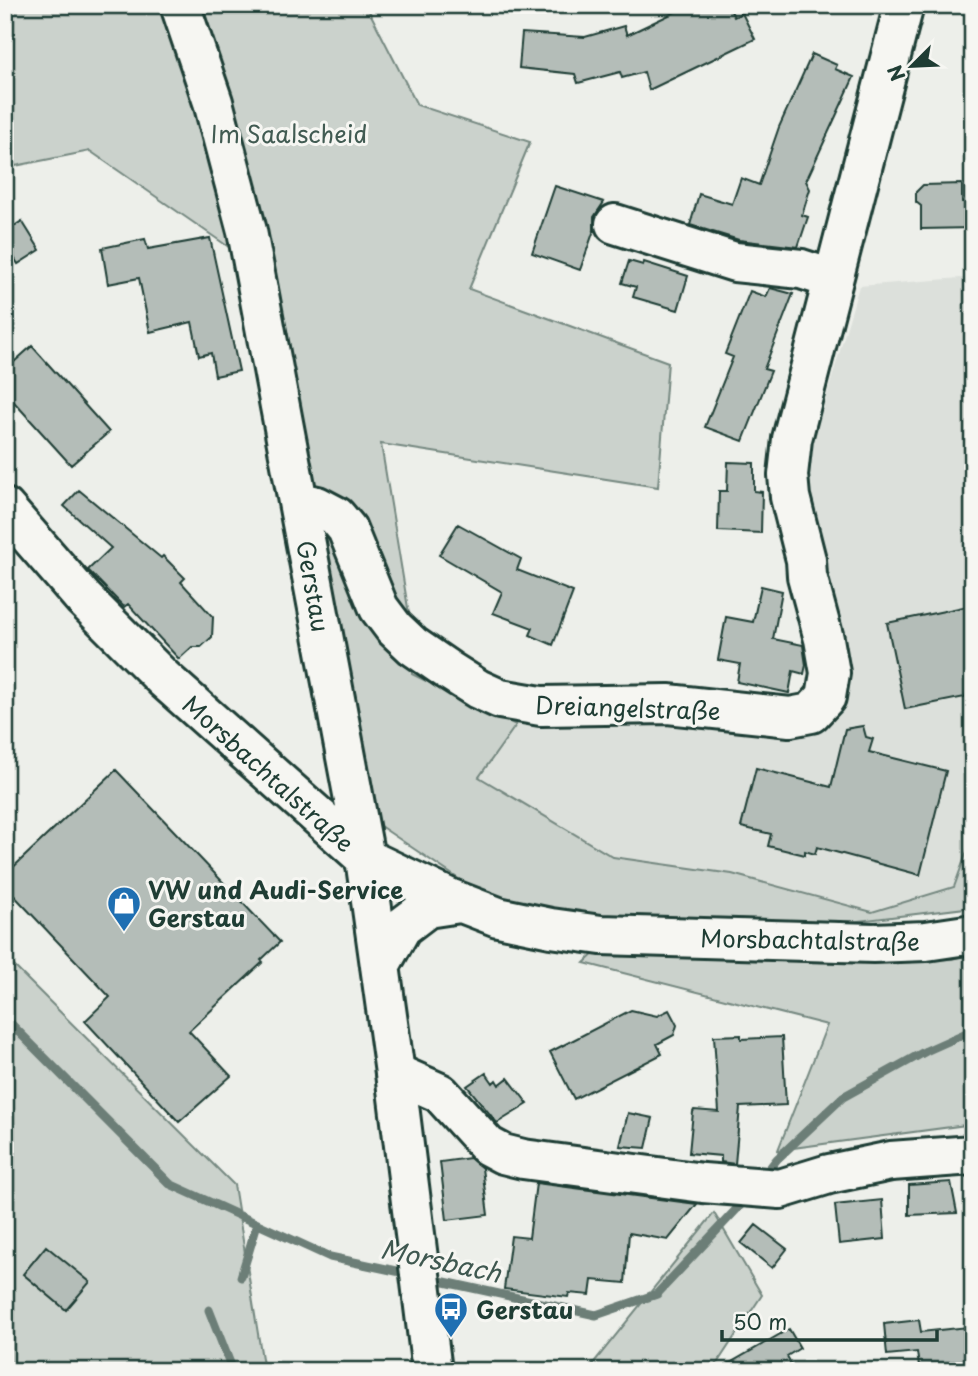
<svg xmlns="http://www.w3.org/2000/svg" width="978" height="1376" font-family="'Playpen Sans',sans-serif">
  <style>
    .built { fill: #dce0db }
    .green { fill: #cbd2cc; stroke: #758880; stroke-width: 2 }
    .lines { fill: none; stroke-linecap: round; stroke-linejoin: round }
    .stream { stroke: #6c7e77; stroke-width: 9 }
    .building { fill: #b4bdb8; stroke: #1f3d34; stroke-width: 2 }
    .minor-casing { stroke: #1f3d34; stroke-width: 44 }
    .major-casing { stroke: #1f3d34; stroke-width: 44 }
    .minor { stroke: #f6f6f2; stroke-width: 38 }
    .major { stroke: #f6f6f2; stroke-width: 38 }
    .labels { text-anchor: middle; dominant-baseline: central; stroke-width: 6; stroke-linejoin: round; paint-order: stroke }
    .park-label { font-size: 24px; fill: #415b52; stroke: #f6f6f2 }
    .street-label { font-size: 24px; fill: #1f3d34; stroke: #f6f6f2 }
    .poi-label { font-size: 24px; font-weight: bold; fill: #1f3d34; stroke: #f6f6f2; text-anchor: start }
    .water-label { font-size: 26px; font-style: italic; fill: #3f5850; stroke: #f6f6f2 }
  </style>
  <rect width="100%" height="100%" fill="#edefea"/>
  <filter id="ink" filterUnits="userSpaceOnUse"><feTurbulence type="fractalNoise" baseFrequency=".0143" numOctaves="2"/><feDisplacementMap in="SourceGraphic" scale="14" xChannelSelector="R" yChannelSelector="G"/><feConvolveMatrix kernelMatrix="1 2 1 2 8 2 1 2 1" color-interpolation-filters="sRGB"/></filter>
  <g filter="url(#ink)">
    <path class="built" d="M973 277V835L954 887 872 912 732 874 613 857 479 777 516 725 656 722 781 734 818 731 831 722 849 685 806 513 811 449 859 286Z"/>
    <path class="green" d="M5 5H366L417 105 530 142 469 289 668 362 658 487 381 444 410 620 412 674 516 725 479 777 613 857 732 874 872 912 954 887 973 835V907L842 923 642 921 493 902 377 824 249 261 90 151 5 168Z
      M599 949 913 960 952 959 973 953V1124L778 1150 827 1025 584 963Z
      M5 957 234 1185 264 1371H5Z
      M714 1213 762 1295 712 1371H587Z"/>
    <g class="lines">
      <path class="stream" d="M5 1018 170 1184 330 1257 410 1274
        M763 1177 777 1159 843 1097 926 1051 973 1030
        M241 1277 257 1224
        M431 1279 596 1315 657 1294 748 1197
        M209 1310 233 1371"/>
    </g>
    <path class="building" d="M690 5H728L734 17 742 13 755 39 649 90 644 72 622 78 620 72 578 83 575 74 519 68 522 33 585 37 624 26 627 35Z
      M812 54 837 65 835 69 854 77 806 181 810 189 802 215 808 217 798 247 739 240 690 225 699 194 732 204 741 178 759 185 779 127Z
      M962 184V202H973V228L921 229V206L916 202V192L923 185Z
      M555 186 604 202 594 217V230L580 270 532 253Z
      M22 221 40 250 18 264 5 243V232Z
      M210 238 239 371 215 376 211 353 199 356 192 322 150 332 139 278 108 284 102 248 145 239 148 249Z
      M629 261 643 265 644 262 688 276 678 310 633 297 636 287 622 283Z
      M770 288 793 294 764 369 771 371 743 441 705 427 733 357 725 354 750 291 766 297Z
      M32 346 109 432 71 465 5 392V370Z
      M728 462 754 463V491L762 492 761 533 718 531 719 491H727Z
      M79 490 161 558 163 556 185 578 181 582 213 617 212 637 201 647H192L179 659 128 604 124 607 88 570 111 548 64 506Z
      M458 524 521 559 517 570 573 592 553 645 530 635 533 628 493 613 502 592 439 555Z
      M761 586 782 591 773 639 803 645 806 665 804 674 793 671 789 693 737 682 740 664 718 660 726 617 753 622Z
      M973 605V666L965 697 905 709 887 623Z
      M863 726 866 737 873 739 869 752 946 771 920 875 817 847 815 854 805 851V855L768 846 771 834 741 827 756 768 831 787 845 729Z
      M116 770 280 942 261 960 263 962 189 1031 231 1076 179 1122 85 1021 110 997 5 886V875Z
      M631 1010 657 1016 669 1010 677 1025 674 1035 657 1044 662 1054 574 1099 550 1052Z
      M741 1035V1039L782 1037 786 1105 740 1107 735 1164 721 1162V1156L689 1153 693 1112 694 1110 719 1112 714 1036Z
      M486 1073 493 1083 496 1080 499 1085 508 1078 528 1104 497 1123 467 1086Z
      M628 1113 653 1118 646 1148 620 1146Z
      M470 1158 482 1168 488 1215 447 1220 440 1162Z
      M951 1182 957 1213 909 1215V1185Z
      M536 1183 697 1204 668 1240 629 1233 625 1283 592 1280 590 1295 569 1293 568 1297 504 1289 511 1236 529 1238Z
      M882 1200 885 1239 839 1244 835 1205Z
      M756 1225 787 1249 772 1268 741 1243Z
      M46 1246 90 1282 66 1310 23 1274Z
      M919 1320 921 1332 968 1327 971 1361 919 1367 917 1352 887 1355 884 1324Z
      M789 1329 800 1348 787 1356 795 1371H716Z"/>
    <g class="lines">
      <g class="minor-casing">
        <path id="minor" d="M615 224 735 262 801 269 832 279
          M299 502 317 506 336 516 347 529 379 608 394 628 413 646 448 670 478 689 500 699 541 706 668 704 790 717 811 713 826 697 830 673 824 639 807 576 806 560 790 497 788 475 792 439 904 5
          M395 1073 440 1093 488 1146 503 1154 523 1159 703 1183 780 1189 829 1174 891 1161 973 1155"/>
      </g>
      <g class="major-casing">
        <path id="major" d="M180 5 213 102 247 231 365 858 395 1073 432 1371
          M5 508 84 599 164 679 365 858 449 898 498 917 551 928 601 935 873 943 926 941 973 934
          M380 966 402 927 427 908 460 903"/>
      </g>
      <use href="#minor" class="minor"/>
      <use href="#major" class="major"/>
    </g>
  </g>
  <defs>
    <g id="shop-pin" transform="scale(1.75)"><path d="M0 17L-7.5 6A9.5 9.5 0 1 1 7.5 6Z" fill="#1f6fb2" stroke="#f6f6f2"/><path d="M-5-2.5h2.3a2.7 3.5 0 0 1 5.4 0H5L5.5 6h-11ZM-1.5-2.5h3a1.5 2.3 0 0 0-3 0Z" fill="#fff"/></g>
    <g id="bus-pin" transform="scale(1.75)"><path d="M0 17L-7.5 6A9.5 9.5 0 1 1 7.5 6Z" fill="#1f6fb2" stroke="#f6f6f2"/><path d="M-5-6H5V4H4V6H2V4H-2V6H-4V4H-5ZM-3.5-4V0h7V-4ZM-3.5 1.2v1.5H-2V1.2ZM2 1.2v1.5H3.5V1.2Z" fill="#fff"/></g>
  </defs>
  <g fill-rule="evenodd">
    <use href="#shop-pin" x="124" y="903"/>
    <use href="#bus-pin" x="451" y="1309"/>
  </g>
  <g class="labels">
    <g class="park-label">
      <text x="289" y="133">Im Saalscheid</text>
    </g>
    <g class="street-label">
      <text transform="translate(314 586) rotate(80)">Gerstau</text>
      <text transform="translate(628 707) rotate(2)">Dreiangelstraße</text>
      <text transform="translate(269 773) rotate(42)">Morsbachtalstraße</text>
      <text transform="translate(810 939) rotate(1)">Morsbachtalstraße</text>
    </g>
    <g class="poi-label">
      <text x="148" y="889">VW und Audi-Service<tspan x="148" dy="28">Gerstau</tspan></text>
      <text x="476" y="1309">Gerstau</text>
    </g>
    <g class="water-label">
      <text transform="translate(441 1260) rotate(12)">Morsbach</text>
    </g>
  </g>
  <rect width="978" height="1376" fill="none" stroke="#f6f6f2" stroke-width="28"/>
  <rect x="14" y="14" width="950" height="1348" fill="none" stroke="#1f3d34" stroke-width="2.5" filter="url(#ink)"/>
  <g transform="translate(912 66) rotate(246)" stroke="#f6f6f2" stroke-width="5" paint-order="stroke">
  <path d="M0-5L12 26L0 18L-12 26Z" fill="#1f3d34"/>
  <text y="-10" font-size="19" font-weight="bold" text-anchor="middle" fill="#1f3d34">N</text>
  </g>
  <path d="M722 1330v10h215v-10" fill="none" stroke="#1f3d34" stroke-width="3.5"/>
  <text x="733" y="1330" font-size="21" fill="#1f3d34" stroke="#f6f6f2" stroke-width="5" paint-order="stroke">50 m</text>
</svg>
